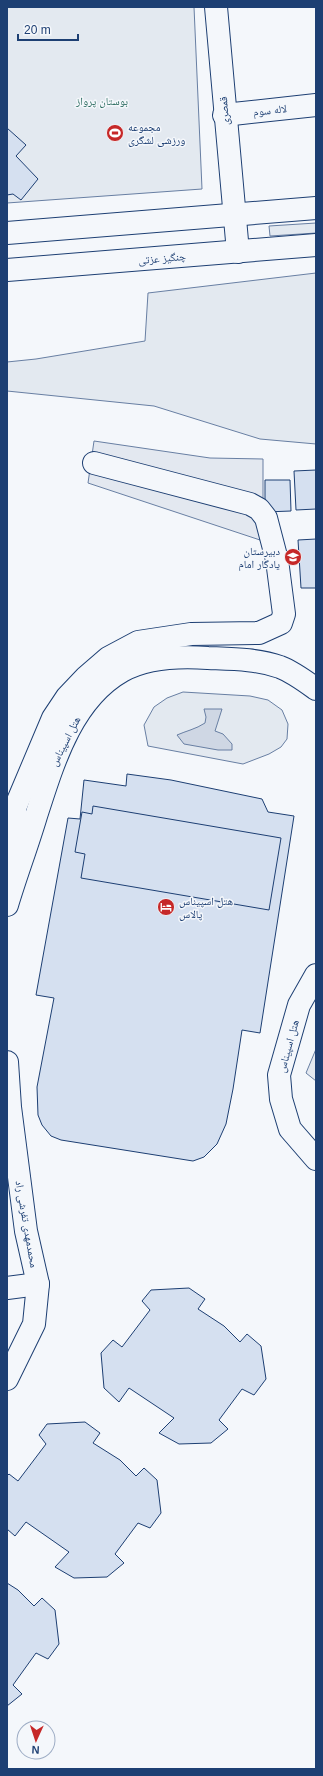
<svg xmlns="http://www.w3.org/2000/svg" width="323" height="1776" font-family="Helvetica,'Noto Naskh Arabic',sans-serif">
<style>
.green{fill:#e3e9f0;stroke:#687fa3}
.parking{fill:#e3e8f0;stroke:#687fa3}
.water{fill:#cfd7e4;stroke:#687fa3}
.building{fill:#d5e0f0;stroke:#1d3f73}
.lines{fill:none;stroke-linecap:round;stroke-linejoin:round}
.minor-casing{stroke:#1d3f73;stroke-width:24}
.minor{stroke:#f4f7fb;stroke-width:22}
.labels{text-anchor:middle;stroke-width:3;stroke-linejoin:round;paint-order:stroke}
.park-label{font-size:11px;fill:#2c6c60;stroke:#f4f7fb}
.street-label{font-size:11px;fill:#1d3f73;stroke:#f4f7fb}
.poi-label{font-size:11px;fill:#1d3f73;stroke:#f4f7fb;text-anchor:start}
</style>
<rect width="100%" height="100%" fill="#f4f7fb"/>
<g class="green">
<path d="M7,7h187l8,182 -195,14z"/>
<path d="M316,223v10l-46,3 -1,-10z"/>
<path d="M316,273v171l-56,-5 -106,-33 -147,-15v-29l29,-3 109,-18 3,-48z"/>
<path d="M183,692l67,4 18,4 14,10 6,14 -1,15 -6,8 -12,7 -26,10 -95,-18 -4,-21 10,-18 13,-9z"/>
</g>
<g class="parking">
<path d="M94,441l116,17 53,1v82l-175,-58z"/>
<path d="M316,1049v32l-10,-8z"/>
</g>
<path class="water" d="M204,709h18l-7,22 8,3 9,10v6h-14l-34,-6 -7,-9c9,-4 19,-6 28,-12l1,-6z"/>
<g class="building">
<path d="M7,128l19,17 -10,11 22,23 -17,21 -8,-6 -6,1z"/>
<path d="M316,470v39l-20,1 -2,-39z"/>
<path d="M265,480h25l1,31 -26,1z"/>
<path d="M316,539v49h-15l-3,-48z"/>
<path d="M127,774l44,6 91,19 6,13 26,4 -34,217 -18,-3 -9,59 -7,35 -9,20 -13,13 -11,4 -132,-21 -10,-4 -9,-11 -4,-10 -1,-28 17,-89 -18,-3 32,-177 12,1 4,-39 42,6z"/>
<path d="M93,806l188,32 -12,72 -188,-32 4,-24 -10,-2 7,-40 10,2z"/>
<path d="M189,1288l16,11 -7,10 26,17 16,16 7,-8 14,12 5,33 -12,16 -12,-6 -23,31 9,9 -17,14 -32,1 -20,-11 15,-15 -45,-30 -10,14 -15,-14 -3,-35 12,-13 9,7 28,-37 -8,-9 9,-11z"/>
<path d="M85,1422l15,11 -7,10 27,17 16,16 8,-8 13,12 4,33 -11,15 -12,-5 -23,31 9,9 -17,14 -33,1 -19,-11 14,-15 -43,-30 -11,14 -8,-7v-53l2,-2 9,7 28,-37 -7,-9 8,-11z"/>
<path d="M7,1583l11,7 16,16 8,-8 13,12 4,34 -11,15 -12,-6 -23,32 9,9 -15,12z"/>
</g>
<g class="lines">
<g class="minor-casing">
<g id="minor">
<path d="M216,7l22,245"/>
<path d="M224,115l92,-10"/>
<path d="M7,233l309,-25"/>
<path d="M7,270l309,-25"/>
<path d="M17,872l-2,-64 38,-90 14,-21 19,-20 22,-19 30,-16 53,-8 68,-1 22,-10 3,-9 -7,-54 -11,-42 -7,-9 -9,-5 -156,-41"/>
<path d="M7,905c9,-30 20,-59 29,-89 17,-52 35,-116 86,-145 25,-14 58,-15 86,-13 24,1 49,1 72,9 13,5 25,14 36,22"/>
<path d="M316,975l-17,30 -20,70 2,24 9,30 26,30"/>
<path d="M7,1062l3,45 16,124 12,53 -4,40 -27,55"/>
<path d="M7,1288l31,-4"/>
</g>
</g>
<use href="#minor" class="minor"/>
</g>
<defs>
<g id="stadium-disc" transform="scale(0.9)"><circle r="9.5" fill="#c62828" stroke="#f4f7fb"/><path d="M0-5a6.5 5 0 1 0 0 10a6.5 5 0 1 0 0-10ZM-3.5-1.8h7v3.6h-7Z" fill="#fff"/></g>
<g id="school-disc" transform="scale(0.9)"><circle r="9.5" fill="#c62828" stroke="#f4f7fb"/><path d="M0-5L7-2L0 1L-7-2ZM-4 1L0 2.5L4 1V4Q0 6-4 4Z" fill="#fff"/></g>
<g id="hotel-disc" transform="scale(0.9)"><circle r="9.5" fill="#c62828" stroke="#f4f7fb"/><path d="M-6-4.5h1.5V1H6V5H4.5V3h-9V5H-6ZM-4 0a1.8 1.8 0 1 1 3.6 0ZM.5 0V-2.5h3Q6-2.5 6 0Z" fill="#fff"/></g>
</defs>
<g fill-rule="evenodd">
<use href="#stadium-disc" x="115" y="133"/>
<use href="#school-disc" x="293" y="557"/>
<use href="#hotel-disc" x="166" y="907"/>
</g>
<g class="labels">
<g class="park-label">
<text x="102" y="105">بوستان پرواز</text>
</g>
<g class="street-label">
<text transform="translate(270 110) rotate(-6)" y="4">لاله سوم</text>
<text transform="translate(224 111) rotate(-95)" y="4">قمصری</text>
<text transform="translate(162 258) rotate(-5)" y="4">چنگیز عزتی</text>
<text transform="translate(65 741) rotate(-63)" y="4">هتل اسپیناس</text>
<text transform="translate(288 1046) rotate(-75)" y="4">هتل اسپیناس</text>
<text transform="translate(27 1224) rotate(80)" y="4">محمدمهدی تفرشی راد</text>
</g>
<g class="poi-label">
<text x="128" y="131">مجموعه<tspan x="128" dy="13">ورزشی لشگری</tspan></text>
<text x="280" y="555" text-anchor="end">دبیرستان<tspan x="280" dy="13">یادگار امام</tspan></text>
<text x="179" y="905">هتل اسپیناس<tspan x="179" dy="13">پالاس</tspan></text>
</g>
</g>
<rect width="323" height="1776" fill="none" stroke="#1d3f73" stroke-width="16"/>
<g transform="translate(36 1740) rotate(183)"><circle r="19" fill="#f4f7fb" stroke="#9eadc5"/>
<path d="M0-3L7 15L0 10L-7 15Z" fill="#c62828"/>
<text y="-6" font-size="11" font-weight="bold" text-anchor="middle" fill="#1d3f73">N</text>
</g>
<path d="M18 34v6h60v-6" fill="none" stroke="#1d3f73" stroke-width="2"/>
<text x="24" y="34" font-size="12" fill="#1d3f73" stroke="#f4f7fb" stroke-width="3" paint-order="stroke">20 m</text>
</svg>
